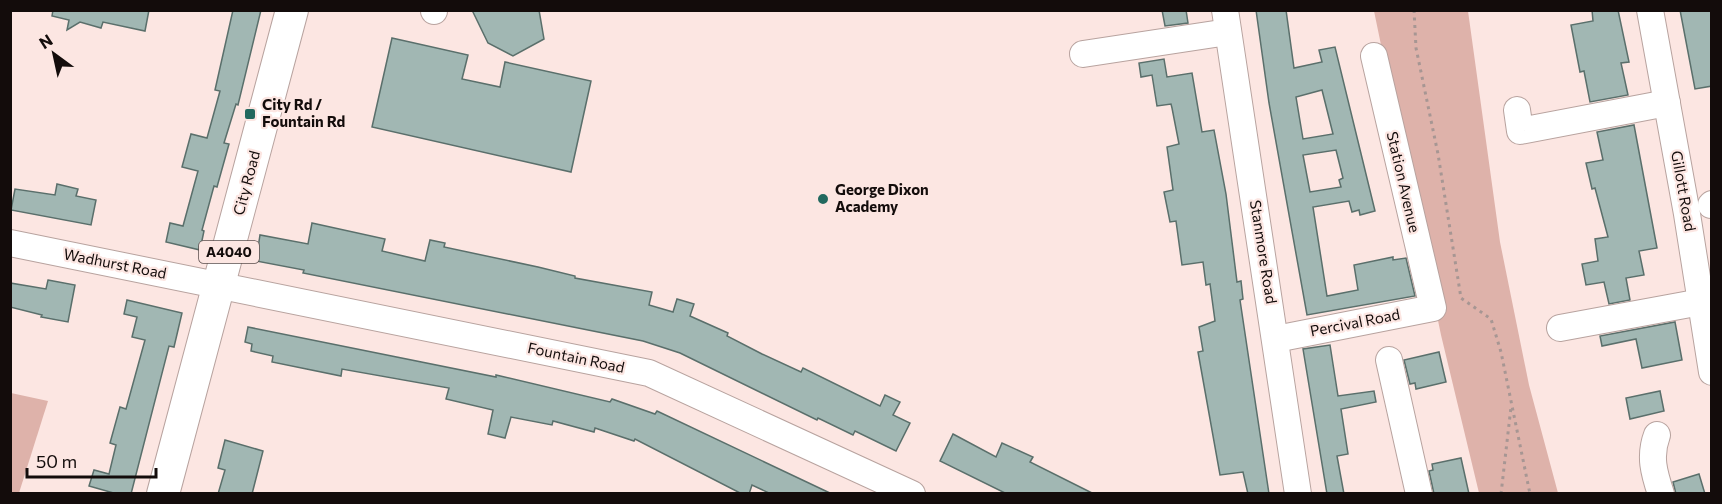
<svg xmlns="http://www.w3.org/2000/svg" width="1722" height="504" font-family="Commissioner,sans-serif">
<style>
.green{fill:#deb2aa}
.building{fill:#a1b7b3;stroke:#5a6f6b;stroke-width:1.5;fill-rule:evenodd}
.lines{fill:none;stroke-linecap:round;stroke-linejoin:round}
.minor-casing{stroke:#b8a39f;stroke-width:28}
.major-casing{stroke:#b8a39f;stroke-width:34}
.path{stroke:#a79693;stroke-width:3;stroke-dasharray:3 4.5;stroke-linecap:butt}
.minor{stroke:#fff;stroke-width:26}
.major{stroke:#fff;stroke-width:32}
.poi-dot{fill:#22695f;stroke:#fce6e2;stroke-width:2}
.labels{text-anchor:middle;stroke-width:4.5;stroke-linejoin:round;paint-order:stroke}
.shield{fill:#fce6e2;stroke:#594d4c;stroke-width:1.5}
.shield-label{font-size:14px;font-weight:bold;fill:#130c0b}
.poi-label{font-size:15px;font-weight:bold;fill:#130c0b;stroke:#fce6e2;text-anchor:start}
.street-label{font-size:15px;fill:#130c0b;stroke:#fce6e2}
</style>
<rect width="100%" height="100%" fill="#fce6e2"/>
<g class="green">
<path d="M1374,11h94l32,231 29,143 29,108h-79l-38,-158z"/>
<path d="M11,393l37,8 -29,92h-8z"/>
</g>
<g class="building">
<path d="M53,10h96l-4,21 -42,-9 -2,6 -21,-6 -13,8 2,-10 -17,-4z"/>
<path d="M233,10h28l-23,95 -2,-1 -12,39 5,1 -12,43 -3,-1 -12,44 2,1 -4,19 -34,-8 4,-19 13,3 15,-55 -16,-4 9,-33 16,4 13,-47 -5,-1z"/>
<path d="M472,10h67l5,29 -31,17 -25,-13z"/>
<path d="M1162,10h24l2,13 -23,3z"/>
<path d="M1256,10h30l8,58 28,-6 -3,-12 16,-3 40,164 -15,4 -1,-5 -7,2 -3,-11 -36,6 14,89 31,-6 -4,-25 39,-8v3l13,-2 9,38 -108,19 -38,-212zM1322,90l11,44 -30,5 -7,-42zM1336,150l7,28 -4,2 2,7 -31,5 -7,-37z"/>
<path d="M1592,10h26l11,52 -8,1 7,32 -38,7 -6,-31 -4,1 -9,-47 22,-4z"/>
<path d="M1680,10h32v76l-17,3z"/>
<path d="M392,38l76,17 -6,24 38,8 5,-25 86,19 -20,91 -199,-45z"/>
<path d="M1164,59l3,18 25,-4 10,59 12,-2 12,64 11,88 4,-1 2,18 -3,1 29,194h-21l-5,-22 -23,3 -22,-123 5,-1 -4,-24 16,-6 -5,-37 -4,1 -3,-23 -21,3 -6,-44 -6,1 -6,-30 9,-2 -6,-43 12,-3 -7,-36 -1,-4 -14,2 -5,-31 -11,2 -2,-14z"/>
<path d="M1634,125l23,123 -18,3 5,24 -18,3 4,22 -21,4 -5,-22 -18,3 -4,-21 16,-3 -3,-22 13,-2 -13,-49 -3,1 -6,-26 17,-3 -6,-28z"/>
<path d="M57,184l21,5 -2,7 20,4 -5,25 -80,-15 4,-21 40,6z"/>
<path d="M312,223l73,16 -3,12 43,10 5,-21 15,3 -1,4 94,20 37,9v2l77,14 -3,13 24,7 4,-13 17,5 -4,12 38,17 -1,3 35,18 39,18 2,-4 77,38 5,-11 15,7 -7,13 17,8 -14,28 -41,-20 -2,4 -35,-17 -1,2 -137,-67 -37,-12 -340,-68 1,-3 -48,-9 4,-26 48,9z"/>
<path d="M48,280l27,5 -7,37 -27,-5 1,-2 -32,-8v-24l36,6z"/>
<path d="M127,300l55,13 -8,34 -5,-1 -38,148h-14l-28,-8 5,-16 15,4 7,-29 -6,-2 10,-36 6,2 19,-69 -13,-3 5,-20 -13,-3z"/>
<path d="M1675,322l7,38 -40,8 -6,-29 -34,7 -2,-10z"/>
<path d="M248,327l248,50v-2l114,27 2,-3 43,15 2,-3 175,83h-61l-19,-9 -3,9h-7l-107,-55 -1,2 -39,-13 -1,4 -41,-11 -1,4 -41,-8 -6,21 -17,-4 5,-24 -47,-11 3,-11 -107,-19 -1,7 -69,-14 1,-6 -22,-5 1,-7 -7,-2z"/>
<path d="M1330,345l8,51 36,-5 2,11 -35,7 7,45 -11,2 7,38h-17l-24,-145z"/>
<path d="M1439,352l7,30 -30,7 -1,-6 -5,1 -6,-24z"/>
<path d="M1660,391l4,20 -34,8 -4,-21z"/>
<path d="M953,434l43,23 6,-14 31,14 -3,5 64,32h-87l-67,-33z"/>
<path d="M225,440l38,11 -11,43h-34l7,-24 -7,-2z"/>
<path d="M1461,458l8,36h-35l-5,-23 4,-1 -1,-6z"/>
<path d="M1699,474l6,20h-29l-3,-12z"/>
</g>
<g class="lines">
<g class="minor-casing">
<g id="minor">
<path d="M434,10v1"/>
<path d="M1225,10l73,484"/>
<path d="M1650,10l37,204 25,158"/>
<path d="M1083,54l145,-22"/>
<path d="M1517,110l3,21 147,-28"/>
<path d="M1711,205l1,-1"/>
<path d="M10,243l639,130 263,121"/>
<path d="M1560,328l141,-26"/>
<path d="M1276,339l157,-31 -59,-252"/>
<path d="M1389,360l30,134"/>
<path d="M1657,435c-8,21 -3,38 4,59"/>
</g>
</g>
<g class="major-casing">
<path id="major" d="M163,494l129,-484"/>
</g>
<g class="path">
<path d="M1414,10l2,38 22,106 23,144 30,21 10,33 29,142"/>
<path d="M1501,494l10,-87"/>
</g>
<use href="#minor" class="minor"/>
<use href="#major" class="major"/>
</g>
<g class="poi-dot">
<rect x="244" y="108" width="12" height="12" rx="3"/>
<circle cx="823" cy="199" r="6"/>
</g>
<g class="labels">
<rect class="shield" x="199" y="241" width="60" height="22" rx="4.5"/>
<g class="shield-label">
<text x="229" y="257">A4040</text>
</g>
<g class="poi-label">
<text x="262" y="110">City Rd /<tspan x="262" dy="17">Fountain Rd</tspan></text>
<text x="835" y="195">George Dixon<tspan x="835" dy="17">Academy</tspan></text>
</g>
<g class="street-label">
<text transform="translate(1403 182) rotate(77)" y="5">Station Avenue</text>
<text transform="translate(247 183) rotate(-75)" y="5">City Road</text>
<text transform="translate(1683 191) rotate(80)" y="5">Gillott Road</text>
<text transform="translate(1263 252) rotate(81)" y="5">Stanmore Road</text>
<text transform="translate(115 264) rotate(11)" y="5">Wadhurst Road</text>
<text transform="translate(1355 323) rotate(-11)" y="5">Percival Road</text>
<text transform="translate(576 358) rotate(12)" y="5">Fountain Road</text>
</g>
</g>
<rect width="1722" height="504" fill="none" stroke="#130c0b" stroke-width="24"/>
<g transform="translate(54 54) rotate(327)" stroke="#fce6e2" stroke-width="4.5" paint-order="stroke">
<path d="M0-4.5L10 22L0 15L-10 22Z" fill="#130c0b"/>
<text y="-9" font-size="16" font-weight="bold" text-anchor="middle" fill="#130c0b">N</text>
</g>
<path d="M27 468v9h129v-9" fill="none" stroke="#130c0b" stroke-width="3"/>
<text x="36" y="468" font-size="18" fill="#130c0b" stroke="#fce6e2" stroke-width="4.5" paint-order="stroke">50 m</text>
</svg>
